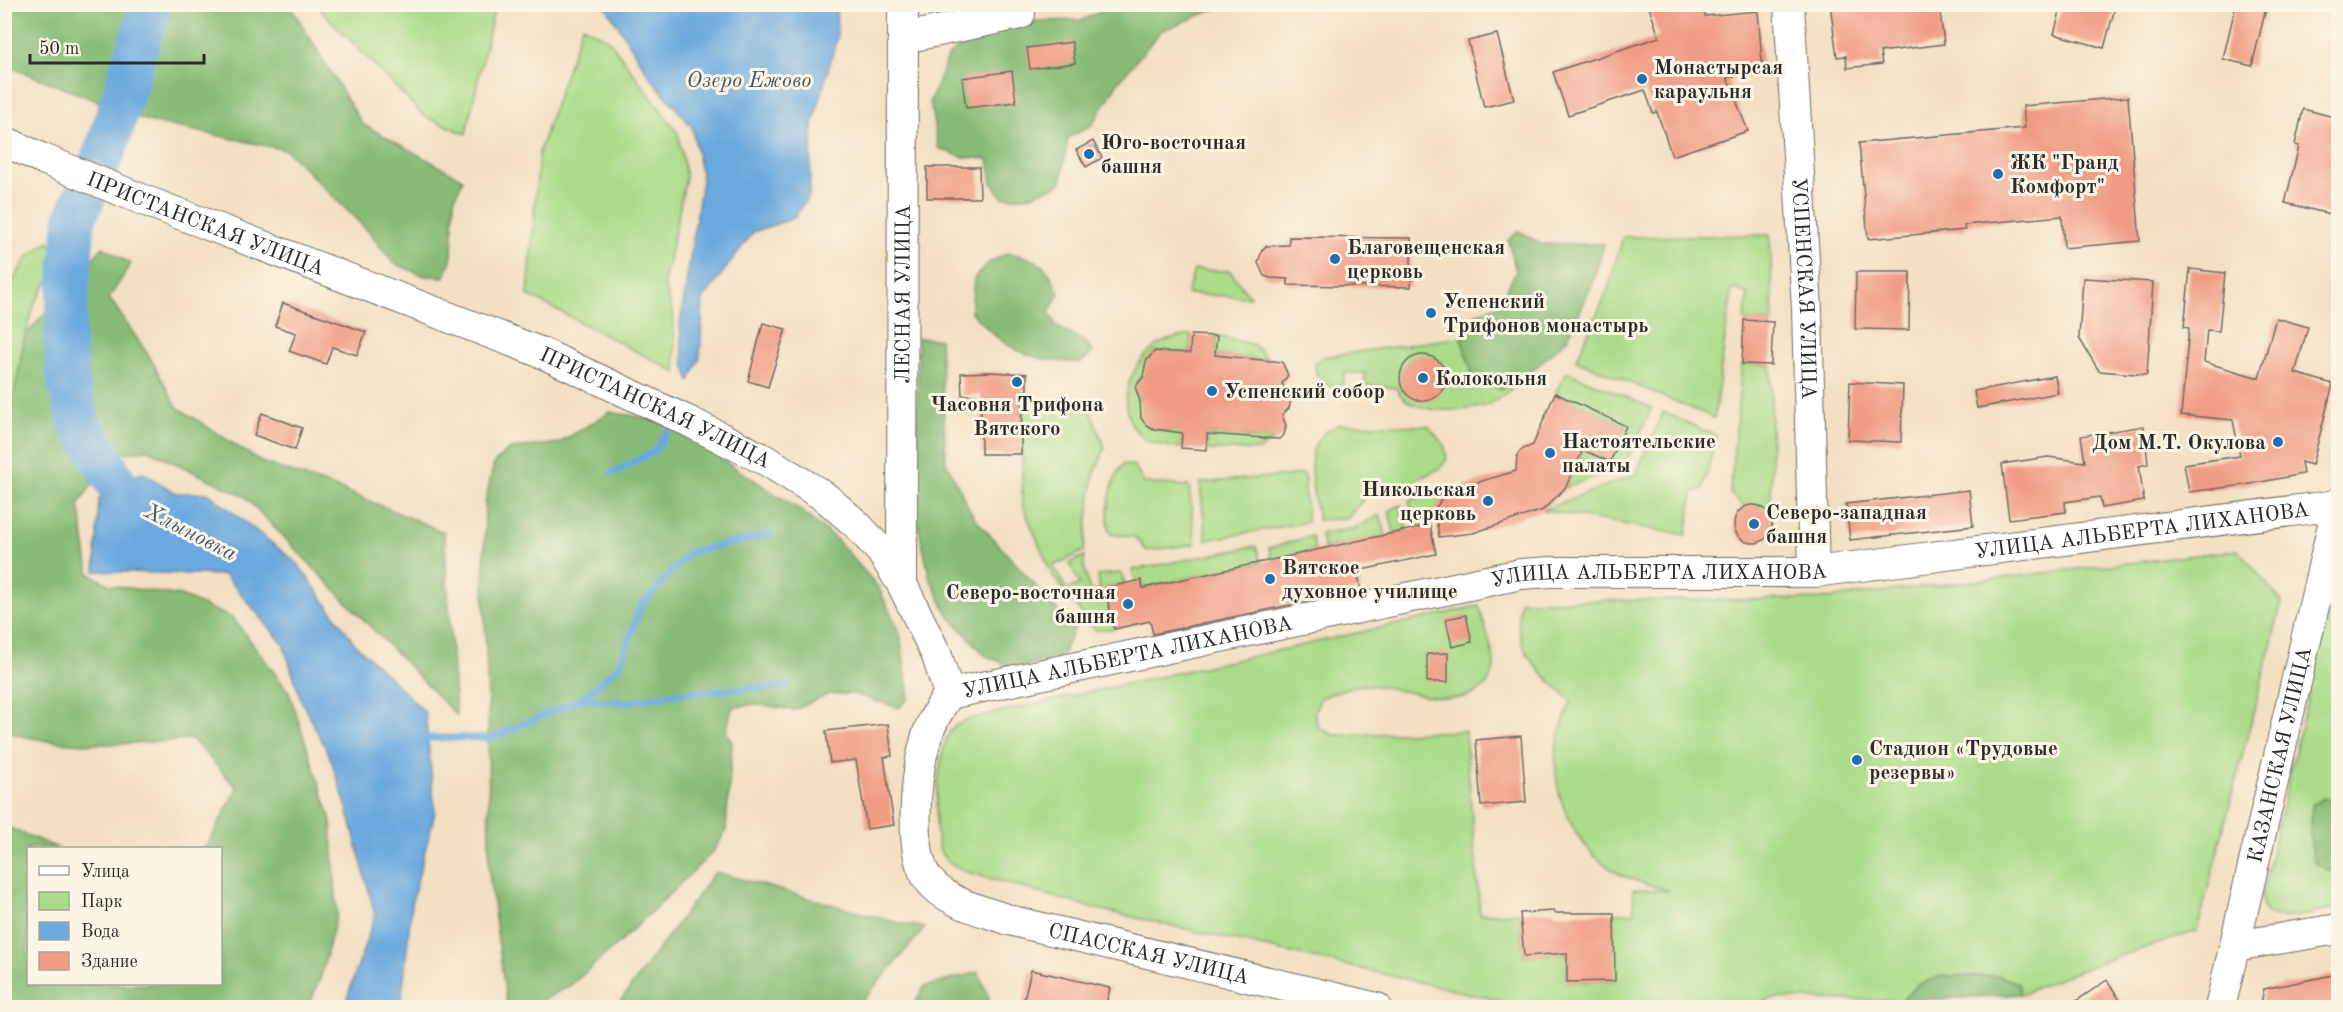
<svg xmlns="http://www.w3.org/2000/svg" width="2343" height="1012" font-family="'Old Standard TT',serif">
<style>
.green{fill:#aadc8a;stroke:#6a845a;stroke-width:1.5}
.forest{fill:#87bc76;stroke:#597450;stroke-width:1.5}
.water{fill:#6ba9de;stroke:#4b6a84;stroke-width:1.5}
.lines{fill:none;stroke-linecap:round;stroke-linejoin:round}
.stream{stroke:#6ba9de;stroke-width:7}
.river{stroke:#6ba9de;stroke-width:42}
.building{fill:#f09c85}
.minor-casing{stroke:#716a60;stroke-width:32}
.minor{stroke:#fff;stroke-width:30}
.poi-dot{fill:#1f6fb2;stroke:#fcf5e5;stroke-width:2}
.labels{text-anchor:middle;stroke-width:6;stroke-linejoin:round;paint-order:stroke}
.poi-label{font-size:21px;font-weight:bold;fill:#2b2b2b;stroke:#fcf5e5;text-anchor:start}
.street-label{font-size:21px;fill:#2b2b2b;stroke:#fcf5e5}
.water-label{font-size:22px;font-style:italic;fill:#41576a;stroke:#fcf5e5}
</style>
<rect width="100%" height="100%" fill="#fcf5e5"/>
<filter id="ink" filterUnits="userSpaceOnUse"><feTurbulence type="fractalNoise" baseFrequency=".0167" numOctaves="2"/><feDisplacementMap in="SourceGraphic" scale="12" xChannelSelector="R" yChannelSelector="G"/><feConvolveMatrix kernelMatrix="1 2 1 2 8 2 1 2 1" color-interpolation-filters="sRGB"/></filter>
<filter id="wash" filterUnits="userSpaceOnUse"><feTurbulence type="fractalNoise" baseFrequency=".008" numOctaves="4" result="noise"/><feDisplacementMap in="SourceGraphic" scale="24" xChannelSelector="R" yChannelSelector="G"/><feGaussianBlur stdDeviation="1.35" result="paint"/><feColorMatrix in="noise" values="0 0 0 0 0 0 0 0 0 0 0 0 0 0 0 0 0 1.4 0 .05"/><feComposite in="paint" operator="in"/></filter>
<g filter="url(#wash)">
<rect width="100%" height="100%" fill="#f3dfc2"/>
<g class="green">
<path d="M316,5h179l-29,129 -42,-18z"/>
<path d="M582,26l26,13 70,94 8,44 -22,107 9,29 3,59 -148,-77 11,-143z"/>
<path d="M1770,235l3,87 -29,-2 4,-26 -16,-6 -18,130 -138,-58 31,-68 16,-55z"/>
<path d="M49,241l9,25 -23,36 -10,34 -16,86 -4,6 -1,-132 23,-38z"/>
<path d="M1194,270l36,1 20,26 -63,-3z"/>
<path d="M1191,335l-1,18 -35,-2 -9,10 -1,5 3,7 -9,6 -4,8 5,14 6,3 -5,7c1,21 24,20 41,21l-1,16c-14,-2 -29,-2 -40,-12 -32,-29 -8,-83 27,-96 8,-3 16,-4 23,-5z"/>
<path d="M1217,336l37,9 15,15 -54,-5z"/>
<path d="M1461,337l13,40 26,12 30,-16c-11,8 -28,26 -41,31 -24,9 -81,12 -93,-16l-32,-3 1,-12h-21v12l-16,1 -12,-12 -1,-11 8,-6z"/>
<path d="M1742,364l29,1v152l-13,-12 -14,2 -14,-14z"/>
<path d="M1567,372l85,36 -28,58 -59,22 18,-37 27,11 16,-36 -71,-33z"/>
<path d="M1086,399l19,49 -12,30 -9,73 -31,15 14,24 13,-6 -11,-21 15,-7v11l6,25 10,-3 -2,-13 8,-2 15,-1 4,10 -19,5 8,41 -19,1 -43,-55 -30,-71 1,-103z"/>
<path d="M1663,412l53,24 -13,53 -10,3 -7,43 -143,-25 93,-36z"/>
<path d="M1339,424l89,2 16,18 3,15 -8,10 -29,14 -40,8 -22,27 -30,2c-3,-22 -12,-53 -3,-75 4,-10 15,-16 24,-21z"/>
<path d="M1207,434l67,6 -15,10h-52z"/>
<path d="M1123,464l11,2 10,17 45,3 6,58 -48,7 -12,-14 -25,-3c-5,-22 0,-52 13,-70z"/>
<path d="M1304,474l3,48 -101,18 -6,-57z"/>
<path d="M1445,492c-9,13 -7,21 -15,33l-13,3 -8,-28z"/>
<path d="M1401,505l6,25 -13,3 -5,-22z"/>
<path d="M1380,515l6,20 -62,13 -4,-15 33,-4z"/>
<path d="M1312,536l3,14 -43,10 -3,-12z"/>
<path d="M1256,546l5,16 -118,26 -7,-7 -4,-11z"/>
<path d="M2238,550l44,52 -85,329 -93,30 -83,33 -120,7 -130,-3 -17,10 -225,-1 -436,-99 -126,-36c-11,-5 -20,-8 -26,-19 -10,-20 -3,-100 8,-120 6,-10 17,-13 28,-16l502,-111c4,17 14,41 15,58 0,7 -2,13 -6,18 -24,34 -86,5 -119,3 -17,-1 -33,7 -48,13l-7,14 4,15 16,8 131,-4 15,183 40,-1 4,43 43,-3v29l47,-1v-68h20l-1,-24 37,2c-16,-5 -34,-9 -49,-16 -42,-22 -69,-74 -65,-121 1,-18 9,-36 15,-53 -33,-32 -60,-50 -51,-100l301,-2z"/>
<path d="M2338,567v341c-15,3 -58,15 -70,6 -6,-5 -6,-10 -7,-17z"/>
</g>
<g class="forest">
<path d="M4,5h286l72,119 101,55 -9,21 -2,56 -7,21 -20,-1 -32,-13 -24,-31 -83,-82 -138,-29 -143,-56z"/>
<path d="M1116,5h109l-64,26 -42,50 -27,44 -24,13 -7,46 -35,13h-24l-10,-14 -4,-24 -26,-2 -24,-9 -8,-47 19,-46 32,-22 57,-12 44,-1z"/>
<path d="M1519,231l22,13h63l-13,43 -24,52 -37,34 -30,16 -27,-12 -12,-40 14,-23 24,-9 17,-34 -8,-31z"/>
<path d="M103,247l28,17 -22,34 40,58 28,51 84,55 82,28 101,42 12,183 -212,-219 -96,-46 -34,4 -35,49 10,70 20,12 72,11 52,22 56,74 42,128 6,94 -16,62 -13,31h-303v-181l53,22h-30v136h192v-136h-20l7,-2 30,-58 -45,-49c-62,5 -128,11 -187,-8v-303l4,-6 16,-86z"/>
<path d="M1008,253c30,5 41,12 51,41l-10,18 8,15 29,15 7,10 -11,10c-51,1 -77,-12 -111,-50l3,-34 14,-15z"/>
<path d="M918,338l22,1 6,123 27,54 101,113 -13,29 -46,10 -29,-12 -38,-41 -18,-37 -14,-61z"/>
<path d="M610,412l36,6 22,7 128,82 41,33 41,47 22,46 9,65 -10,10 -45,-14h-25l-35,16 -39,-6 -23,4 -6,23 6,12 -6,87 -13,22 -92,89 -50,44 -41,22h-23l-18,-134 -1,-172 -4,-107 1,-91 9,-40 16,-14 49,-6z"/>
<path d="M2323,798l15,4v70l-9,-1 -15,-9 -4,-25 2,-32z"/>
<path d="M715,872l180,50 30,6 -68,79h-241z"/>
<path d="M978,972l11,26 -1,9h-75l11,-20z"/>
<path d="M1941,976h59l18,7 3,11 -120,7 16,-16z"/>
</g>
<g class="water">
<path d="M605,5h231l1,33 -24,86 -4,72 -15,22 -41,14 -50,67 -3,58 -10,24 -6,-17 -4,-39 22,-146 -10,-52 -42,-50z"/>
<path d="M142,472l34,21h32l89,70 59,82 69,67 10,100 -23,89 -11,106h-57l31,-92 -28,-107 -17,-51 -28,-55 -19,-58 -58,-69 -130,-4 4,-72z"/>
</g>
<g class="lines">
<g class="stream">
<path d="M612,473l43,-22 12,-19"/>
<path d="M581,699l45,3 55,-9 107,-7"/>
<path d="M419,738h72l90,-39 40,-35 20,-58 47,-53 83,-19"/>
</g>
<path class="river" d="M151,4l-44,142 -32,73 -11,119 4,44 11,41 40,64 25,23 20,11"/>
</g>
<g id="blocks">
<g class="building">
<path d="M1648,4h53l4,12 53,-5 5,63 -36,3 21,54 -76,25 -15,-44 -4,1 -8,-23 -77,25 -15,-43 106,-35z"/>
<path d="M1830,4h109l5,40 -64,8 2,12 -35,4 -1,-12 -9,1z"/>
<path d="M2062,4h54l-12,44 -50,-14z"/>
<path d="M2236,4h31l-15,62 -29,-7z"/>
<path d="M1497,34l17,66 -30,7 -16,-66z"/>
<path d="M1072,42l3,21 -45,6 -3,-21z"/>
<path d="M1012,71l4,31 -50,6 -4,-30z"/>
<path d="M2128,97l12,144 -76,7 -2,-32 -98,9 1,5 -97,9 -9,-96 166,-15 -2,-22z"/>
<path d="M2303,109l35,9v98l-53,-13 14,-57 -4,-1z"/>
<path d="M1093,141l9,17 -16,9 -10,-17z"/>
<path d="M927,167h52l1,31h-53z"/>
<path d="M1289,237l122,1v49l-123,-2v-6l-18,-1 -6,-2 -6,-13 4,-13 4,-4 23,-1z"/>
<path d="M2190,269l35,4 -6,58 -12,-1 -3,32 55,16 17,-60 32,9 -13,46 38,11 -21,81 -11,-3 2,12 -58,11 -56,7 -5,-28 56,-8 -7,-36 -52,-5 8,-87 -5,-1z"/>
<path d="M1856,272h54l-1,58 -54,-1z"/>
<path d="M2083,278l70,4 -6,93 -48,-4 -20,-33z"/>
<path d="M283,303l83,29 -9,23 -25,-8 -6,17 -37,-13 7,-18 -21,-7z"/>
<path d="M1744,320l29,2 -2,43 -29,-1z"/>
<path d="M763,323l23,6 -18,58 -20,-6z"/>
<path d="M1191,335l26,1 -2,19 67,7 6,13 -6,9 8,9 1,7 -2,8 -7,7 4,11 -2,9 -5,4 -72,-5v16l-26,-2 1,-15 -28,-4 -8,-4 -5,-7 -1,-17 -5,-14 8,-10 3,-16 9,-10 35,2z"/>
<circle cx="1423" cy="378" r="23"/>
<path d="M991,372l36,2v17h-5l-1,63h-40v-59h-19l-1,-22z"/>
<path d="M2055,376l3,17 -81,15 -3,-17z"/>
<path d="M1850,382l53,3 -2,57 -53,-2z"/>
<path d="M1555,393l71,33 -16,36 -27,-12 -18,38 -22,22 -70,23 -34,4 -4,-27 10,-18 71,-21 1,-16 4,-5 12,-5z"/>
<path d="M262,413l40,15 -7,22 -41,-15z"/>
<path d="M2144,426l4,38 -9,2 5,35 -42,7 -2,-11 -35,5 1,10 -57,7 -7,-55 46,-7 37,5 -4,-26z"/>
<path d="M1969,490l4,36 -123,14 -4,-36z"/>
<circle cx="1753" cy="524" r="19"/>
<path d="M1430,525l6,29 -79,17 4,19 -208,44 -3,-13 -36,8 -9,-41 36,-8 2,8z"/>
<path d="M1466,615l6,27 -20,5 -6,-28z"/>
<path d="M1448,653v29h-21v-28z"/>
<path d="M888,724l4,32 -8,1 10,68 -27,4 -11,-69 -26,3 -4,-32z"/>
<path d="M1521,736l5,66 -45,4 -5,-66z"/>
<path d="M1554,911v2h60l1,68 -48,1v-29l-43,3 -4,-43z"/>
<path d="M1031,970l79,18 -5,20h-83z"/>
<path d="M2333,975l4,33h-77l4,-19z"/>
<path d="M2107,980l18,28h-59z"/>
</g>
</g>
</g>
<g filter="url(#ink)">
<use href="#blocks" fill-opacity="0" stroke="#716a60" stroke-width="1.5"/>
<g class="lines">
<g class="minor-casing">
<g id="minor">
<path id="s1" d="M1789,4l18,306 7,262"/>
<path d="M904,38l116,-24"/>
<path id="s2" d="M4,141l39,18 103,42 396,152 148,69 77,39 58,36 31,27 25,27 21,33 35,72 12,38c-10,15 -20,31 -24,49 -9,31 -17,109 3,136 18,24 53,31 81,41l368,88"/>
<path id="s3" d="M902,584l1,-580"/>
<path id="s4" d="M949,694l572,-120 30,-2h263l524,-67"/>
<path d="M2235,946l103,-17"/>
<path id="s5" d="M2220,1008l118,-505"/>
</g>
</g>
<use href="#minor" class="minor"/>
</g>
</g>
<g class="poi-dot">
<circle cx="1642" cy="79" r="6"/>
<circle cx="1089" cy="154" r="6"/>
<circle cx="1998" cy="174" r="6"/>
<circle cx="1335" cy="259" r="6"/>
<circle cx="1431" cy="313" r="6"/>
<circle cx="1423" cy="378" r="6"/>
<circle cx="1017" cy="382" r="6"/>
<circle cx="1212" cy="391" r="6"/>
<circle cx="2278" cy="442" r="6"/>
<circle cx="1550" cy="453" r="6"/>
<circle cx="1488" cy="501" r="6"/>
<circle cx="1754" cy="524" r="6"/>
<circle cx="1270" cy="579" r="6"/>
<circle cx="1128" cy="604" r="6"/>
<circle cx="1857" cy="760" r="6"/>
</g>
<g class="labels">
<g class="poi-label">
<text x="1654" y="74">Монастырсая<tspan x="1654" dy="24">караульня</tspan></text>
<text x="1101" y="149">Юго-восточная<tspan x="1101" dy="24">башня</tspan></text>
<text x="2010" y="169">ЖК "Гранд<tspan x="2010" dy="24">Комфорт"</tspan></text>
<text x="1347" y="254">Благовещенская<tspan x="1347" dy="24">церковь</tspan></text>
<text x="1443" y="308">Успенский<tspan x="1443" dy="24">Трифонов монастырь</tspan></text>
<text x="1435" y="385">Колокольня</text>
<text x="1224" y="398">Успенский собор</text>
<text x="1017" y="411" text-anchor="middle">Часовня Трифона<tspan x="1017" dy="24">Вятского</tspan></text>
<text x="1562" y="448">Настоятельские<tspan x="1562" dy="24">палаты</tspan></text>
<text x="2266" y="449" text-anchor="end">Дом М.Т. Окулова</text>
<text x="1476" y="496" text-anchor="end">Никольская<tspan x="1476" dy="24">церковь</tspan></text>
<text x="1766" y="519">Северо-западная<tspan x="1766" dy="24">башня</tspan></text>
<text x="1282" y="574">Вятское<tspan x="1282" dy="24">духовное училище</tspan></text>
<text x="1116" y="599" text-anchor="end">Северо-восточная<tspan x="1116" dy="24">башня</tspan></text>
<text x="1869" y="755">Стадион «Трудовые<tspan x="1869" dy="24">резервы»</tspan></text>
</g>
<g class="street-label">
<text dy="7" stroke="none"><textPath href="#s2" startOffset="218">ПРИСТАНСКАЯ УЛИЦА</textPath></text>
<text dy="7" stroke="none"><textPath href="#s1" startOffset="285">УСПЕНСКАЯ УЛИЦА</textPath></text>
<text dy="7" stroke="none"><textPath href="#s3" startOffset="290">ЛЕСНАЯ УЛИЦА</textPath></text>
<text dy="7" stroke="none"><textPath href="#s2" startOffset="704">ПРИСТАНСКАЯ УЛИЦА</textPath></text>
<text dy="7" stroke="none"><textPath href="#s4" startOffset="1208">УЛИЦА АЛЬБЕРТА ЛИХАНОВА</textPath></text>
<text dy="7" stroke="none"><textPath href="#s4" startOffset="722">УЛИЦА АЛЬБЕРТА ЛИХАНОВА</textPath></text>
<text dy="7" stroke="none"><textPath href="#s4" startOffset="182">УЛИЦА АЛЬБЕРТА ЛИХАНОВА</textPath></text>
<text dy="7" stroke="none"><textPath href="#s5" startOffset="260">КАЗАНСКАЯ УЛИЦА</textPath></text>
<text dy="7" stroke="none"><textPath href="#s2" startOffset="1563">СПАССКАЯ УЛИЦА</textPath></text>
</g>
<g class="water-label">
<text x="749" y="87">Озеро Ежово</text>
<text transform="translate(191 531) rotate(27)" y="8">Хлыновка</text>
</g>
</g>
<rect width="2343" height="1012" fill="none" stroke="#fcf5e5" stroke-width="24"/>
<rect x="27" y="847" width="195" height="138" fill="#fcf5e5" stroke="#a8a49b" stroke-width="1.5"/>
<rect x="39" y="866" width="30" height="9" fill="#ffffff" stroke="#a8a49b" stroke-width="1.5"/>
<text x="81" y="877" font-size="18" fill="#2b2b2b">Улица</text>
<rect x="39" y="892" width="30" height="18" fill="#aadc8a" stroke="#a8a49b" stroke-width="1.5"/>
<text x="81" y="907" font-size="18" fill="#2b2b2b">Парк</text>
<rect x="39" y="922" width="30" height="18" fill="#6ba9de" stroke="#a8a49b" stroke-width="1.5"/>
<text x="81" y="937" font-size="18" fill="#2b2b2b">Вода</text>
<rect x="39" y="952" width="30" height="18" fill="#f09c85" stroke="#a8a49b" stroke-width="1.5"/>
<text x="81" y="967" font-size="18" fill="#2b2b2b">Здание</text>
<path d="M30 54v9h174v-9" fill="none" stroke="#2b2b2b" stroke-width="3"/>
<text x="39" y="54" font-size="18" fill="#2b2b2b" stroke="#fcf5e5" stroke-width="4.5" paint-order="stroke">50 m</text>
</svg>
